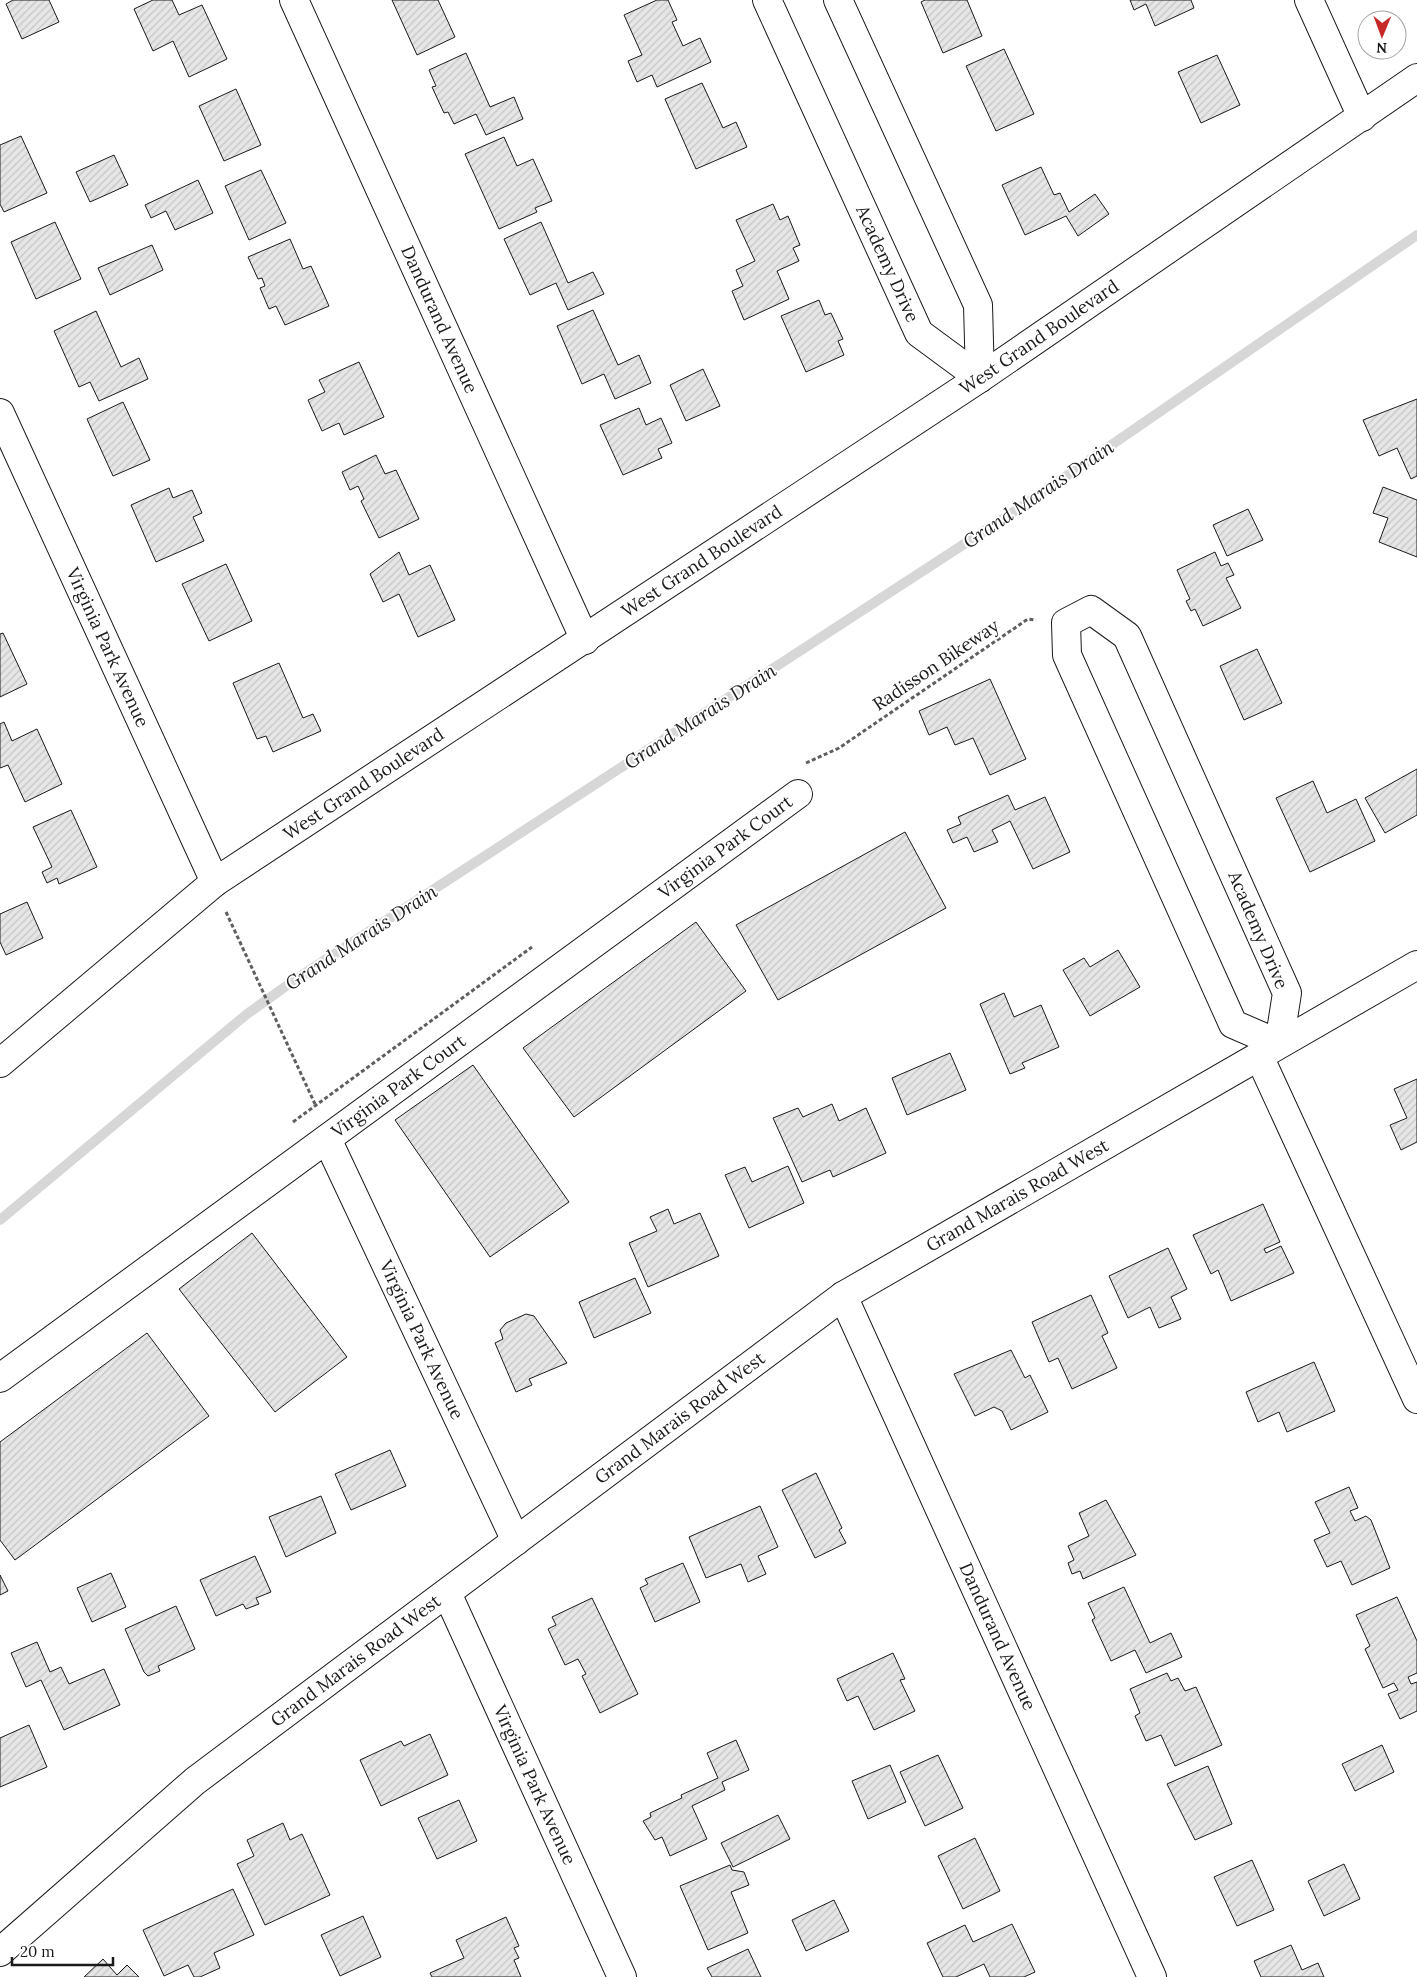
<svg xmlns="http://www.w3.org/2000/svg" width="1417" height="1977" font-family="Lora,serif">
<style>
.lines{fill:none;stroke-linecap:round;stroke-linejoin:round}
.stream{stroke:#d7d7d7;stroke-width:10}
.building{fill:url(#building-hatch);stroke:#1a1a1a}
.street-casing{stroke:#1a1a1a;stroke-width:30}
.secondary-casing{stroke:#1a1a1a;stroke-width:30}
.path{stroke:#5f5f5f;stroke-width:3;stroke-dasharray:4 2.5;stroke-linecap:butt}
.street{stroke:#fff;stroke-width:28}
.secondary{stroke:#fff;stroke-width:28}
.labels{text-anchor:middle;stroke-width:4;stroke-linejoin:round;paint-order:stroke}
.street-label{font-size:18px;fill:#1a1a1a;stroke:#fff}
.water-label{font-size:19px;font-style:italic;fill:#1a1a1a;stroke:#fff}
</style>
<defs>
<pattern id="building-hatch" width="6" height="6" patternUnits="userSpaceOnUse" patternTransform="scale(1.25)"><rect width="6" height="6" fill="#e6e6e6"/><path d="M-1 1l2-2M0 6l6-6M5 7l2-2" fill="none" stroke="#c5c5c5"/></pattern>
</defs>
<rect width="100%" height="100%" fill="#fff"/>
<g class="lines">
<path class="stream" d="M0,1220l247,-206 49,-35 725,-472 396,-272"/>
</g>
<g class="building">
<path d="M13,0h36l10,22 -37,17 -16,-35z"/>
<path d="M153,0h19l7,15 23,-10 25,54 -38,18 -16,-36 -20,10 -19,-42z"/>
<path d="M392,0h46l17,37 -38,18z"/>
<path d="M657,0h11l9,20 -5,2 11,24 17,-8 11,24 -54,25 -5,-12 -15,7 -9,-21 14,-6 -18,-40z"/>
<path d="M925,0h42l15,36 -39,17 -22,-51z"/>
<path d="M1130,0h61l3,8 -39,18 -9,-22 -12,6z"/>
<path d="M1004,49l30,65 -38,17 -30,-65z"/>
<path d="M466,53l24,54 24,-10 9,22 -37,16 -10,-21 -22,10 -6,-12 -4,1 -12,-26 4,-1 -7,-16z"/>
<path d="M1217,55l23,50 -39,18 -23,-51z"/>
<path d="M702,83l21,45 13,-6 11,25 -51,22 -31,-70z"/>
<path d="M236,89l25,56 -37,16 -25,-55z"/>
<path d="M21,136l26,57 -43,19 -4,-8v-59z"/>
<path d="M504,137l13,29 16,-7 19,42 -17,7 2,4 -38,17 -34,-75z"/>
<path d="M114,155l14,30 -38,17 -14,-30z"/>
<path d="M1041,167l13,28 6,-2 9,19 26,-18 14,20 -31,22 -12,-20 -41,19 -23,-50z"/>
<path d="M261,170l25,53 -37,17 -24,-54z"/>
<path d="M198,180l15,33 -38,17 -9,-19 -15,7 -6,-13z"/>
<path d="M773,204l7,16 8,-4 12,29 -7,3 6,13 -22,10 12,28 -45,21 -12,-29 11,-5 -7,-16 19,-9 -19,-41z"/>
<path d="M55,222l26,57 -45,20 -25,-57z"/>
<path d="M541,222l27,61 25,-11 11,22 -36,16 -12,-27 -26,12 -26,-56z"/>
<path d="M290,239l13,30 8,-3 18,40 -44,19 -9,-19 -7,3 -9,-21 5,-2 -3,-8 -4,1 -10,-22z"/>
<path d="M152,245l11,25 -53,25 -12,-27z"/>
<path d="M819,300l6,15 6,-2 12,26 -5,2 6,14 -38,17 -25,-56z"/>
<path d="M593,310l25,55 21,-10 12,28 -36,16 -11,-25 -22,10 -25,-58z"/>
<path d="M96,311l25,56 18,-9 9,21 -49,22 -9,-19 -11,5 -25,-56z"/>
<path d="M359,362l25,55 -40,18 -5,-12 -17,8 -14,-31 17,-8 -6,-12z"/>
<path d="M703,369l17,37 -34,15 -16,-36z"/>
<path d="M1417,399v77l-6,3 -14,-31 -18,8 -16,-36z"/>
<path d="M123,402l27,58 -37,16 -26,-57z"/>
<path d="M639,408l7,17 15,-7 11,25 -14,6 4,9 -39,17 -23,-50z"/>
<path d="M376,455l9,19 11,-4 23,49 -40,19 -18,-37 3,-2 -6,-13 -8,4 -8,-18z"/>
<path d="M1383,487l34,13v57l-38,-15 9,-24 -15,-5z"/>
<path d="M169,488l4,10 19,-8 10,23 -9,4 11,24 -48,21 -25,-57z"/>
<path d="M1248,509l15,31 -36,16 -14,-31z"/>
<path d="M399,552l10,23 21,-10 25,55 -37,17 -19,-43 -16,8 -13,-28z"/>
<path d="M1215,552l6,14 7,-3 6,12 -8,3 15,30 -38,18 -8,-17 -4,2 -5,-10 4,-2 -13,-29z"/>
<path d="M226,564l26,57 -43,20 -27,-57z"/>
<path d="M3,633l24,51 -27,13v-63z"/>
<path d="M1257,649l25,54 -38,17 -24,-54z"/>
<path d="M279,663l24,55 10,-4 8,17 -48,21 -7,-16 -9,3 -24,-56z"/>
<path d="M990,679l36,80 -36,16 -17,-37 -18,7 -8,-18 -18,8 -10,-24z"/>
<path d="M4,722l8,19 25,-12 25,55 -37,18 -17,-37 -8,3v-44z"/>
<path d="M1417,769v46l-32,18 -20,-35z"/>
<path d="M1313,781l14,32 29,-14 19,42 -65,31 -34,-74z"/>
<path d="M1008,795l7,15 30,-13 25,55 -37,17 -23,-48 -18,9 6,12 -24,10 -7,-15 -14,6 -6,-13 14,-6 -3,-7z"/>
<path d="M71,810l26,57 -38,17 -2,-6 -10,5 -5,-11 10,-5 -19,-40z"/>
<path d="M905,832l41,76 -168,92 -42,-75z"/>
<path d="M27,902l16,36 -37,17 -6,-13v-28z"/>
<path d="M696,922l50,69 -172,126 -51,-69z"/>
<path d="M1118,950l22,37 -50,29 -27,-46 21,-12 6,9z"/>
<path d="M1004,993l10,24 27,-12 18,42 -37,16 3,5 -15,6 -30,-70z"/>
<path d="M950,1053l16,37 -59,25 -15,-37z"/>
<path d="M473,1065l96,137 -79,55 -95,-137z"/>
<path d="M1417,1079v63l-16,8 -11,-25 17,-7 -13,-29z"/>
<path d="M832,1104l7,17 27,-13 20,45 -53,24 -3,-7 -28,12 -29,-64 25,-10 5,9z"/>
<path d="M788,1166l16,37 -55,25 -24,-53 20,-8 7,15z"/>
<path d="M1263,1204l17,38 -16,7 2,4 15,-7 13,27 -63,28 -13,-31 -7,4 -18,-39z"/>
<path d="M668,1209l6,15 26,-11 19,43 -71,31 -19,-44 28,-12 -7,-14z"/>
<path d="M252,1233l95,124 -72,55 -96,-123z"/>
<path d="M1168,1248l19,41 -16,8 10,22 -22,9 -9,-21 -22,11 -19,-42z"/>
<path d="M635,1278l16,35 -57,25 -15,-36z"/>
<path d="M1091,1295l17,38 -6,3 15,32 -45,21 -14,-31 -9,4 -17,-40z"/>
<path d="M526,1314l8,2 33,47 -38,16 3,6 -16,7 -21,-49 8,-4 -3,-9 6,-7z"/>
<path d="M147,1333l62,83 -194,144 -15,-20v-98z"/>
<path d="M1011,1350l14,28 5,-3 18,37 -37,18 -9,-19 -8,-4 -19,9 -21,-42z"/>
<path d="M1314,1362l21,49 -48,21 -8,-20 -21,10 -12,-30z"/>
<path d="M390,1450l16,36 -55,24 -16,-36z"/>
<path d="M816,1473l26,55 -3,2 7,13 -31,15 -33,-68z"/>
<path d="M1349,1487l9,21 -8,3 5,10 11,-5 5,4 19,48 -38,17 -11,-24 -14,6 -13,-27 16,-7 -15,-31z"/>
<path d="M321,1496l15,37 -50,24 -17,-40z"/>
<path d="M1106,1500l30,55 -53,24 -3,-8 -8,3 -4,-11 6,-3 -6,-14 21,-10 -10,-23z"/>
<path d="M760,1506l18,41 -20,9 8,18 -18,8 -7,-18 -35,14 -17,-41z"/>
<path d="M255,1556l16,36 -15,6 3,6 -13,5 -3,-5 -27,12 -16,-36z"/>
<path d="M683,1563l17,39 -45,20 -15,-34 8,-4 -3,-5z"/>
<path d="M111,1573l15,34 -34,15 -15,-34z"/>
<path d="M0,1575l8,16 -8,4z"/>
<path d="M1124,1587l26,56 21,-10 11,24 -36,16 -11,-23 -24,11 -19,-41 3,-2 -7,-15z"/>
<path d="M1397,1597l20,44v32l-9,4 3,7 6,-2v29l-17,8 -12,-25 10,-4 -4,-7 -11,5 -18,-39 5,-3 -14,-31z"/>
<path d="M592,1598l46,96 -38,19 -18,-37 4,-2 -8,-15 -13,6 -17,-36 8,-4 -4,-8z"/>
<path d="M176,1606l19,43 -37,17 2,5 -12,5 -4,-4 -19,-43z"/>
<path d="M37,1642l13,30 11,-5 8,17 35,-15 16,36 -56,25 -23,-50 -15,7 -15,-34z"/>
<path d="M893,1653l12,26 -5,1 15,31 -41,19 -16,-34 -11,5 -10,-22z"/>
<path d="M1167,1673l4,8 7,-3 7,13 11,-4 26,58 -47,21 -14,-31 -15,6 -11,-25 5,-3 -10,-24z"/>
<path d="M29,1725l18,42 -47,20v-49z"/>
<path d="M430,1734l18,41 -67,31 -21,-46 41,-19 3,5z"/>
<path d="M736,1740l13,30 -27,12 3,8 -33,16 15,33 -37,17 -8,-19 -7,3 -12,-19 8,-4 -1,-4 32,-15 -1,-3 37,-17 -11,-25z"/>
<path d="M1382,1745l12,27 -39,19 -13,-27z"/>
<path d="M938,1755l25,53 -38,18 -25,-54z"/>
<path d="M890,1765l16,37 -38,17 -16,-38z"/>
<path d="M1208,1766l24,58 -37,16 -28,-56z"/>
<path d="M459,1800l18,41 -40,18 -19,-41z"/>
<path d="M778,1815l12,24 -57,28 -12,-24z"/>
<path d="M283,1823l7,17 12,-6 28,61 -65,30 -28,-61 17,-8 -7,-16z"/>
<path d="M975,1838l25,53 -37,18 -25,-53z"/>
<path d="M1252,1860l22,50 -37,16 -23,-49z"/>
<path d="M1344,1864l16,35 -36,17 -16,-35z"/>
<path d="M730,1865l2,5 12,2 5,13 -18,7 17,41 -40,17 -28,-64z"/>
<path d="M233,1889l21,46 -40,18 6,15 -20,9h-6l-6,-12 -24,11 -21,-46z"/>
<path d="M834,1900l15,31 -43,20 -14,-31z"/>
<path d="M363,1916l18,41 -41,19 -19,-41z"/>
<path d="M506,1917l13,29 -5,2 5,10 -5,2 7,17h-89l-2,-4 34,-15 -8,-18z"/>
<path d="M1012,1924l23,48 -11,5h-34l-6,-13 -28,13h-13l-16,-34 38,-18 8,17z"/>
<path d="M1291,1945l11,25 16,-7 6,14h-63l-7,-16z"/>
<path d="M748,1949l13,28h-49l-5,-9z"/>
<path d="M103,1959l14,16 10,-10 12,12h-55z"/>
</g>
<g class="lines">
<g class="street-casing">
<g id="street">
<path id="s1" d="M294,0l291,640"/>
<path id="s2" d="M767,0l152,333 61,45"/>
<path d="M838,0l140,305 2,73"/>
<path d="M1309,0l53,117"/>
<path id="s3" d="M0,413l215,469"/>
<path d="M1091,610l36,26 160,357 -8,51 -46,-20 -166,-369 -1,-32z"/>
<path d="M1259,1056l158,343"/>
<path id="s4" d="M327,1139l189,402"/>
<path id="s5" d="M843,1296l309,681"/>
<path id="s6" d="M0,1378l798,-584"/>
<path id="s7" d="M447,1593l175,384"/>
</g>
</g>
<g class="secondary-casing">
<g id="secondary">
<path id="s8" d="M0,1063l215,-181 765,-504 437,-300"/>
<path id="s9" d="M0,1952l195,-171 648,-485 574,-331"/>
</g>
</g>
<g class="path">
<path d="M806,763l33,-15 189,-129 8,1"/>
<path d="M226,912l89,192"/>
<path d="M293,1122l239,-175"/>
</g>
<use href="#street" class="street"/>
<use href="#secondary" class="secondary"/>
</g>
<g class="labels">
<g class="street-label">
<text dy="6" stroke="none"><textPath href="#s2" startOffset="290">Academy Drive</textPath></text>
<text dy="6" stroke="none"><textPath href="#s1" startOffset="351">Dandurand Avenue</textPath></text>
<text dy="6" stroke="none"><textPath href="#s8" startOffset="1269">West Grand Boulevard</textPath></text>
<text dy="6" stroke="none"><textPath href="#s8" startOffset="864">West Grand Boulevard</textPath></text>
<text dy="6" stroke="none"><textPath href="#s3" startOffset="258">Virginia Park Avenue</textPath></text>
<text transform="translate(936 665) rotate(-34)" y="6">Radisson Bikeway</text>
<text dy="6" stroke="none"><textPath href="#s8" startOffset="459">West Grand Boulevard</textPath></text>
<text dy="6" stroke="none"><textPath href="#s6" startOffset="899">Virginia Park Court</textPath></text>
<text transform="translate(1258 930) rotate(67)" y="6">Academy Drive</text>
<text dy="6" stroke="none"><textPath href="#s6" startOffset="494">Virginia Park Court</textPath></text>
<text dy="6" stroke="none"><textPath href="#s9" startOffset="1270">Grand Marais Road West</textPath></text>
<text dy="6" stroke="none"><textPath href="#s4" startOffset="222">Virginia Park Avenue</textPath></text>
<text dy="6" stroke="none"><textPath href="#s9" startOffset="865">Grand Marais Road West</textPath></text>
<text dy="6" stroke="none"><textPath href="#s5" startOffset="374">Dandurand Avenue</textPath></text>
<text dy="6" stroke="none"><textPath href="#s9" startOffset="460">Grand Marais Road West</textPath></text>
<text dy="6" stroke="none"><textPath href="#s7" startOffset="211">Virginia Park Avenue</textPath></text>
</g>
<g class="water-label">
<text transform="translate(1038 494) rotate(-34)" y="7">Grand Marais Drain</text>
<text transform="translate(700 716) rotate(-33)" y="7">Grand Marais Drain</text>
<text transform="translate(361 937) rotate(-33)" y="7">Grand Marais Drain</text>
</g>
</g>
<g transform="translate(1382 35) rotate(181)"><circle r="24" fill="#ffffff" stroke="#a3a3a3"/>
<path d="M0-4L9 19L0 12L-9 19Z" fill="#c62828"/>
<text y="-8" font-size="14" font-weight="bold" text-anchor="middle" fill="#1a1a1a">N</text>
</g>
<path d="M12 1957v8h101v-8" fill="none" stroke="#1a1a1a" stroke-width="2.5"/>
<text x="20" y="1957" font-size="15" fill="#1a1a1a" stroke="#ffffff" stroke-width="4" paint-order="stroke">20 m</text>
</svg>
